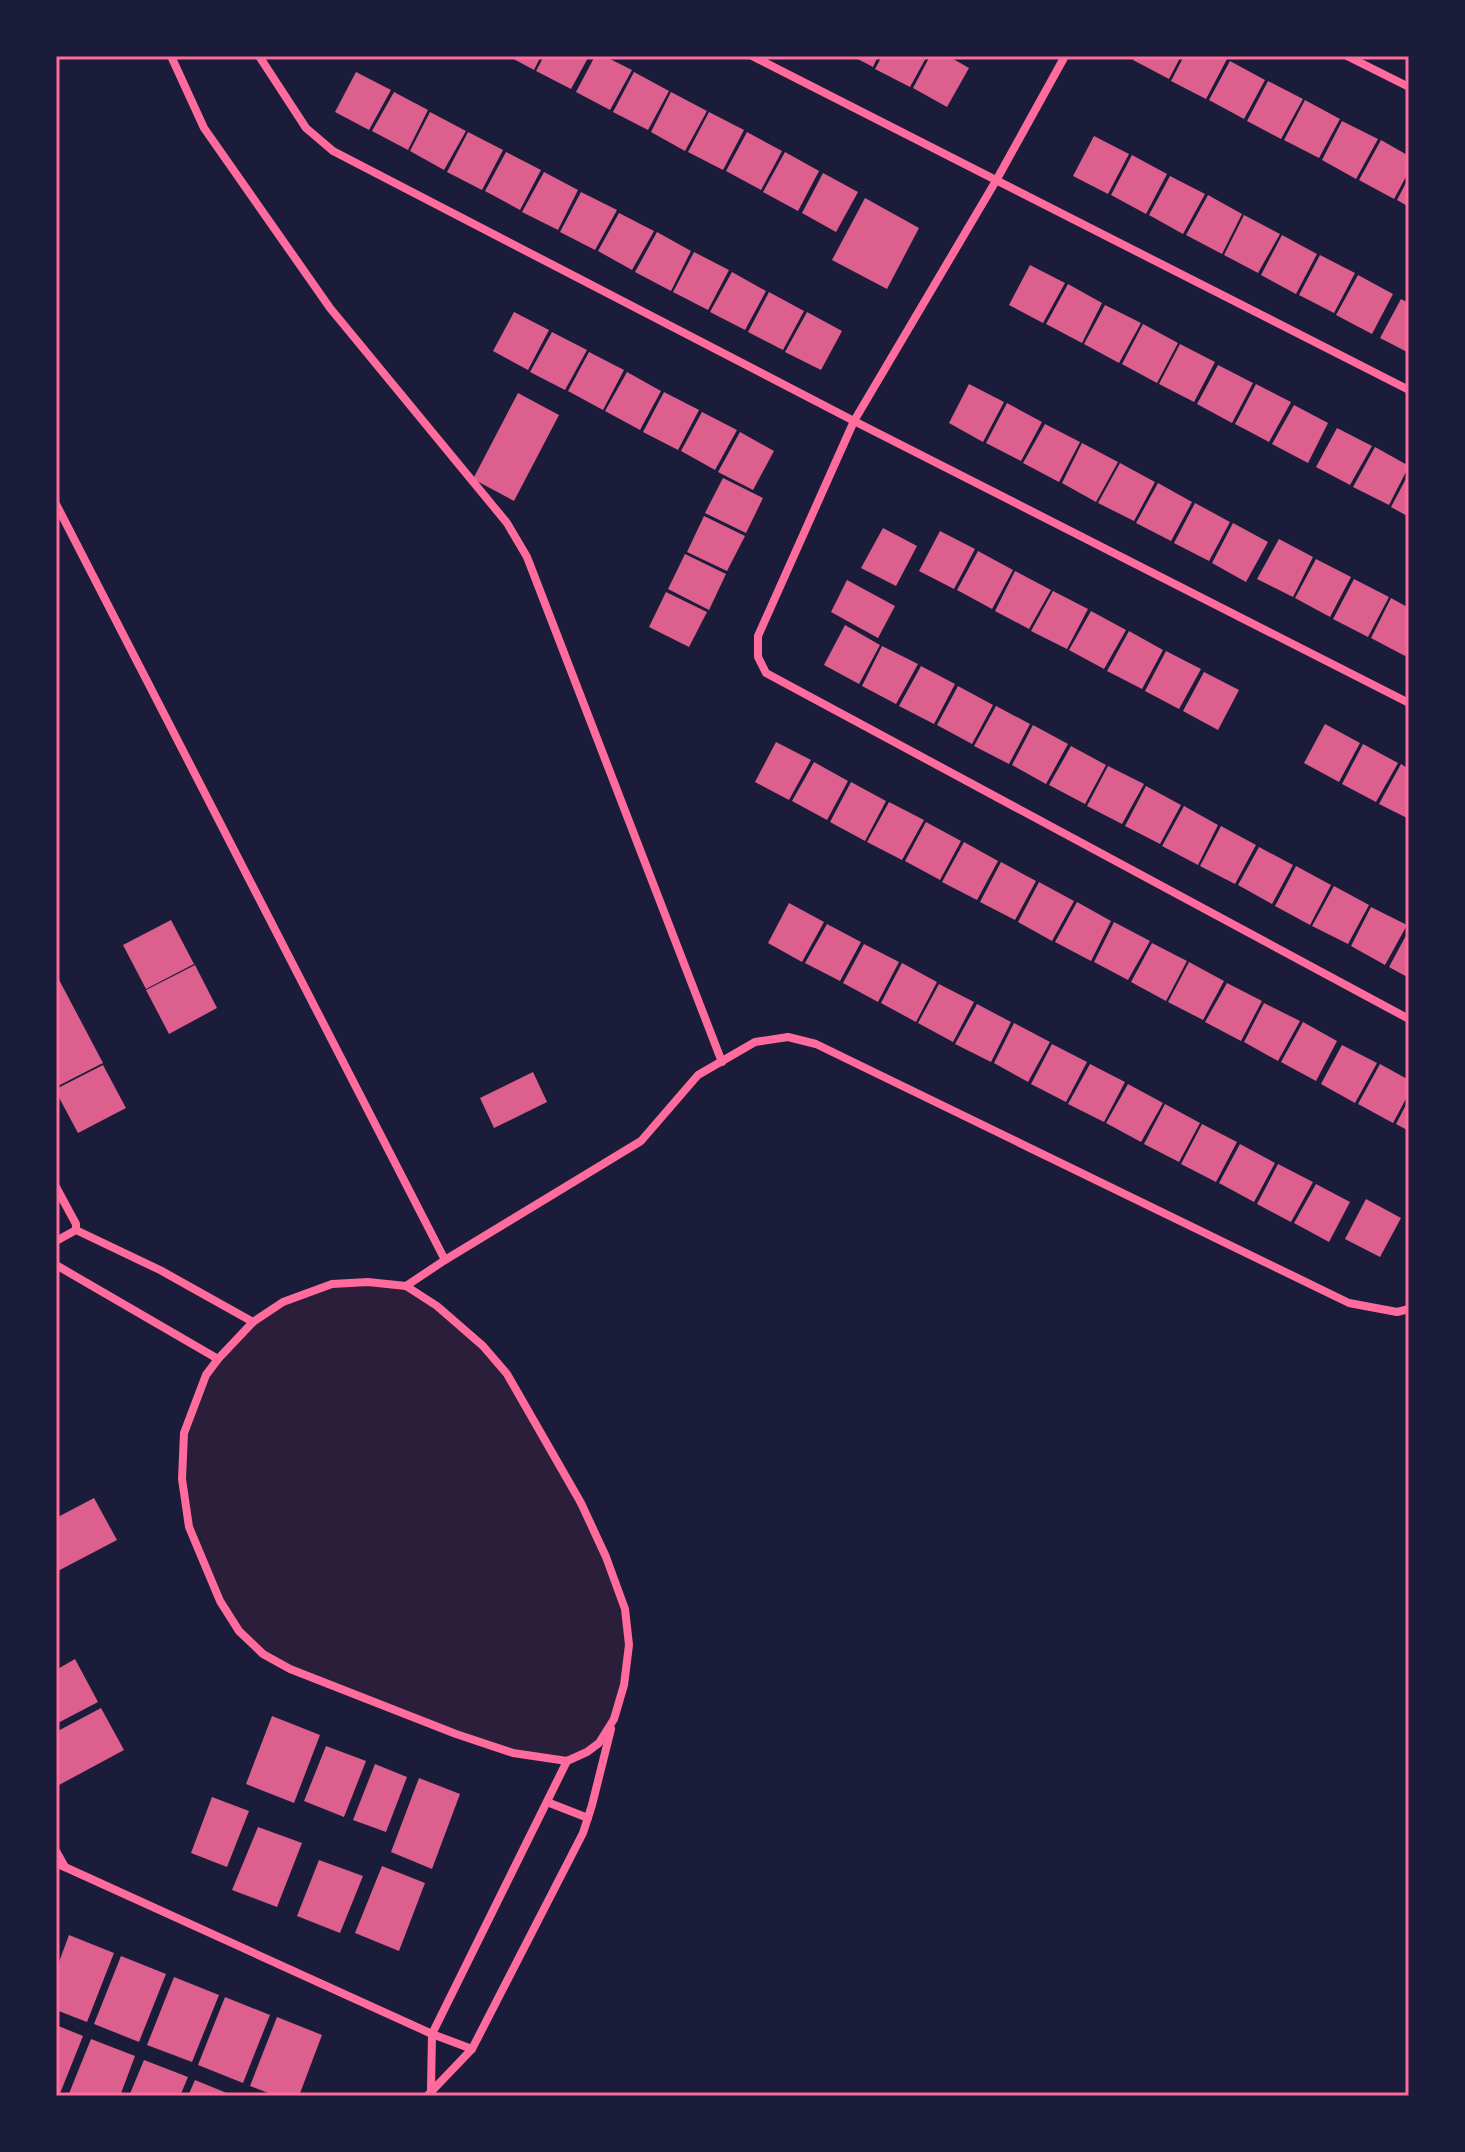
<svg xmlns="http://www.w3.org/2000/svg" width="1465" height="2152" font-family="'Asap Condensed',sans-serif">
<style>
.green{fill:#2a1e3b}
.building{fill:#dd5f8e}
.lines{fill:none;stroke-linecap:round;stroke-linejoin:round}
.minor{stroke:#ff6b9d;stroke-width:8}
.neatline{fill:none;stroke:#ff6b9d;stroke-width:3}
</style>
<rect width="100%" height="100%" fill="#1b1b3a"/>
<path class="green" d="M332,1284l74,2 31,20 70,68 74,129 44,106 4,36 -15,74 -15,24 -32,18 -54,-8 -250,-99 -43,-53 -31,-74 -7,-48 2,-46 22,-58 47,-53 30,-20z"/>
<g class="building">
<path d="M508,56h33l-7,14z"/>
<path d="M544,56h45l-18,33 -35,-18z"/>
<path d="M595,56h9l28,14 -22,40 -34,-18z"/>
<path d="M852,56h26l-5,11z"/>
<path d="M882,56h45l-17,31 -35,-18z"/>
<path d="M930,56h18l21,12 -22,39 -34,-19z"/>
<path d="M1136,56h45l-12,23 -36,-19z"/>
<path d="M1184,56h37l6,3 -21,40 -35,-18z"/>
<path d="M1230,61l35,19 -21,39 -35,-19z"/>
<path d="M356,72l35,18 -22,40 -34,-18z"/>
<path d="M634,72l35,19 -21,39 -35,-18z"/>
<path d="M1268,81l35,18 -22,40 -34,-18z"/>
<path d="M394,92l34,18 -20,40 -36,-19z"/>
<path d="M671,92l36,19 -22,40 -34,-19z"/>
<path d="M1305,100l35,19 -21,39 -35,-18z"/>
<path d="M430,112l36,19 -22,39 -34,-19z"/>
<path d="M709,112l35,18 -21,40 -35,-18z"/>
<path d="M1342,121l36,18 -22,40 -34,-19z"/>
<path d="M468,132l35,18 -21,40 -35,-18z"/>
<path d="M747,132l35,19 -21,39 -35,-19z"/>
<path d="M1094,136l35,18 -21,40 -35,-18z"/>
<path d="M1381,140l28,16v15l-15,28 -35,-19z"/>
<path d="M506,152l35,18 -21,40 -35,-19z"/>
<path d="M785,152l34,19 -21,40 -35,-19z"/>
<path d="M1132,155l35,19 -21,40 -35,-19z"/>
<path d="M544,172l34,18 -20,40 -36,-18z"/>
<path d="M823,173l35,19 -22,40 -34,-19z"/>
<path d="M1170,176l35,18 -22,40 -34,-19z"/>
<path d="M1409,177v30l-12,-7z"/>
<path d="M581,192l36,18 -22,40 -35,-18z"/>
<path d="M1208,195l34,19 -20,40 -36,-19z"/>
<path d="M865,198l54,30 -32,61 -55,-29z"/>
<path d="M619,213l35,18 -22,39 -34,-19z"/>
<path d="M1244,215l36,19 -22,39 -34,-18z"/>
<path d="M657,232l34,19 -20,40 -36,-19z"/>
<path d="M1282,235l35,19 -21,40 -35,-19z"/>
<path d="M694,252l35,18 -21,40 -35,-18z"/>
<path d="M1320,255l35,18 -21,40 -35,-18z"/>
<path d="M1030,265l35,18 -22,40 -34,-18z"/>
<path d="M732,272l34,19 -21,39 -35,-18z"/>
<path d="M1358,275l35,19 -21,40 -36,-19z"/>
<path d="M1068,284l34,19 -20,40 -36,-19z"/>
<path d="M769,292l35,19 -21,39 -35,-18z"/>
<path d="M1401,299l8,4v50l-29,-15z"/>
<path d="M1105,305l36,18 -22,40 -35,-19z"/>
<path d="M514,312l35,18 -21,40 -35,-19z"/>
<path d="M807,312l35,19 -21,39 -36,-18z"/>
<path d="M1143,324l35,19 -21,40 -35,-19z"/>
<path d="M552,332l35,18 -22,40 -35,-18z"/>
<path d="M1180,344l35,18 -21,40 -35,-18z"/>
<path d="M589,352l35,18 -21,40 -35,-19z"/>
<path d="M1218,365l35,18 -21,40 -35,-19z"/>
<path d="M627,372l34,19 -21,39 -35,-19z"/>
<path d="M969,384l35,18 -21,40 -34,-19z"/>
<path d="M1256,384l35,18 -22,40 -34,-18z"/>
<path d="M664,392l35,18 -21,40 -35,-18z"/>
<path d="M518,393l41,22 -45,86 -41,-22z"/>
<path d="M1007,403l35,19 -21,39 -35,-18z"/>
<path d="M1294,405l34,18 -20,40 -36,-19z"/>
<path d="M702,412l35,18 -22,40 -34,-19z"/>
<path d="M1045,424l35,18 -21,40 -36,-19z"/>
<path d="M1337,428l35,18 -22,39 -34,-18z"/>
<path d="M740,432l34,19 -21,39 -35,-18z"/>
<path d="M1082,443l36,19 -22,40 -34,-19z"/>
<path d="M1375,447l34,19 -20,39 -36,-18z"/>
<path d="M1120,463l35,19 -21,39 -36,-18z"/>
<path d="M1409,473v44l-18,-10z"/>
<path d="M723,478l40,20 -17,35 -41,-20z"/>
<path d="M1158,483l34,19 -21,39 -35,-18z"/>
<path d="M1195,503l35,19 -21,39 -35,-18z"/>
<path d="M704,516l41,20 -18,35 -40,-19z"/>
<path d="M1233,523l35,19 -22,40 -34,-19z"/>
<path d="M883,528l34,18 -21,40 -35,-18z"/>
<path d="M940,531l35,18 -21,40 -35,-18z"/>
<path d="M1279,539l34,18 -20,40 -36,-18z"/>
<path d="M978,551l35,19 -21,39 -35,-19z"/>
<path d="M685,554l41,20 -17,36 -41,-21z"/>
<path d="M1316,559l35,18 -21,40 -35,-19z"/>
<path d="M1015,571l36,19 -22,39 -34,-18z"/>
<path d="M1354,579l35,18 -21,40 -35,-18z"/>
<path d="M847,580l48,26 -17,32 -47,-26z"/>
<path d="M1053,591l35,18 -21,40 -36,-18z"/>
<path d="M666,592l41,20 -18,35 -40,-20z"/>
<path d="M1391,598l18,10v42l-4,6 -34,-18z"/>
<path d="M1091,611l35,19 -22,39 -35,-19z"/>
<path d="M845,625l35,20 -21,39 -35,-19z"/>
<path d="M1129,631l34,19 -21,39 -35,-18z"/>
<path d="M882,646l36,18 -22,40 -34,-18z"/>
<path d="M1166,651l35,18 -22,40 -34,-18z"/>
<path d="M921,666l34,18 -21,40 -35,-18z"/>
<path d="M1204,672l35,18 -21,40 -35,-19z"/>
<path d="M958,686l35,19 -21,39 -35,-19z"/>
<path d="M996,706l34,18 -21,40 -35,-18z"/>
<path d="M1325,724l35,19 -21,39 -35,-19z"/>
<path d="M1033,725l35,19 -22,40 -34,-19z"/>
<path d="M776,742l35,18 -22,40 -34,-18z"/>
<path d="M1363,744l35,19 -22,39 -34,-18z"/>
<path d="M1071,746l35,19 -21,39 -36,-19z"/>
<path d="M814,762l34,19 -21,39 -35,-19z"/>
<path d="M1401,764l8,5v50l-30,-15z"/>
<path d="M1108,766l36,18 -22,40 -35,-18z"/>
<path d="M851,782l35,19 -21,40 -35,-19z"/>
<path d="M1146,786l35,19 -21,39 -35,-18z"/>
<path d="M889,802l35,18 -22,40 -35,-18z"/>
<path d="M1184,806l34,19 -20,40 -36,-19z"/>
<path d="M926,822l35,19 -21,39 -35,-19z"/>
<path d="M1221,826l35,19 -21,39 -35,-18z"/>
<path d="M964,842l34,19 -21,39 -35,-18z"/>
<path d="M1259,847l34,18 -21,39 -34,-19z"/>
<path d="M1001,862l35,19 -21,39 -35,-18z"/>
<path d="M1296,866l35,19 -21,40 -35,-19z"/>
<path d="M1039,882l35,19 -22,40 -34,-19z"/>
<path d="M1334,886l35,19 -21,39 -36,-18z"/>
<path d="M1077,902l34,19 -20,40 -36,-19z"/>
<path d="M789,903l35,19 -22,40 -34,-19z"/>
<path d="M1371,907l36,18 -22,40 -34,-19z"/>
<path d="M171,920l23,44 -48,25 -23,-44z"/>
<path d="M1114,922l36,19 -22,39 -34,-18z"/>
<path d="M827,924l34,18 -21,39 -35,-18z"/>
<path d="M1409,930v48l-20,-11z"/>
<path d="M1152,943l35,18 -21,40 -35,-19z"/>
<path d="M864,944l35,18 -21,40 -35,-19z"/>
<path d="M1189,962l35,19 -21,39 -35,-18z"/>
<path d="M902,963l35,19 -21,40 -35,-19z"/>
<path d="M195,965l22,43 -48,26 -23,-44z"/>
<path d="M56,974l47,89 -47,24z"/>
<path d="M1227,983l35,18 -21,40 -36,-19z"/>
<path d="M939,984l35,18 -21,40 -35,-19z"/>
<path d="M1264,1003l36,18 -22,40 -34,-19z"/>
<path d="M977,1004l34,18 -20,40 -36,-18z"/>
<path d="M1303,1022l34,19 -21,40 -35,-19z"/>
<path d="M1014,1023l36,19 -22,40 -34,-19z"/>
<path d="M1052,1044l35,18 -21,40 -35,-18z"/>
<path d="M1342,1045l35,18 -22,40 -34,-19z"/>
<path d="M1090,1064l35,18 -21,40 -36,-18z"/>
<path d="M1380,1064l29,16v13l-16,30 -35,-19z"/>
<path d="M103,1065l23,43 -48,25 -22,-41v-3z"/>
<path d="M533,1072l14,30 -53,26 -14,-30z"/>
<path d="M1128,1084l35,19 -22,39 -35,-19z"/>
<path d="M1409,1099v32l-13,-7z"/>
<path d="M1165,1104l35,19 -21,39 -35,-18z"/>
<path d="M1202,1124l35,18 -21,40 -35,-18z"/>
<path d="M1240,1144l35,19 -21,39 -35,-19z"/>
<path d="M1278,1164l35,18 -22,40 -34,-18z"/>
<path d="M1316,1184l34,18 -21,40 -35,-19z"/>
<path d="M1366,1199l35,19 -21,39 -35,-18z"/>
<path d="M94,1498l23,42 -61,32v-54z"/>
<path d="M75,1659l23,43 -42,22v-54z"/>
<path d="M101,1708l23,42 -65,35 -3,-6v-47z"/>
<path d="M272,1716l48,19 -26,68 -48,-19z"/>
<path d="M326,1746l40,15 -22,56 -40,-16z"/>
<path d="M375,1764l32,13 -21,55 -33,-12z"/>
<path d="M419,1778l41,16 -28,75 -41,-17z"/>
<path d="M212,1797l37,14 -22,56 -36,-14z"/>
<path d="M258,1827l44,16 -25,64 -45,-17z"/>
<path d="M319,1860l44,16 -23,57 -43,-17z"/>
<path d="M382,1866l43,17 -26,68 -44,-18z"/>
<path d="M69,1935l45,18 -27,69 -31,-12v-40z"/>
<path d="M121,1956l45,18 -27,68 -45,-18z"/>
<path d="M174,1977l45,18 -27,67 -45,-17z"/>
<path d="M225,1997l45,18 -27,68 -45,-18z"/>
<path d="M277,2017l45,18 -23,61h-23l-26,-10z"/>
<path d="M56,2025l27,11 -24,60h-3z"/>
<path d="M91,2039l44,17 -15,40h-52z"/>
<path d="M144,2060l44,17 -8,19h-51z"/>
<path d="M195,2080l39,16h-46z"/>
</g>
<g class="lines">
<g class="minor">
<path d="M171,56l33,72 126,180 177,215 20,34 195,505"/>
<path d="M259,56l47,72 27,23 521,270 555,282"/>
<path d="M752,56l657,334"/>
<path d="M1065,56l-68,123 -143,242 -96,215v21l8,16 643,346"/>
<path d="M1347,56l62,31"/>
<path d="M56,504l389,756"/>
<path d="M56,1187l20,37v6l84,40 93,52"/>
<path d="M56,1241l20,-11"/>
<path d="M56,1265l162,94"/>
<path d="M368,1282l38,4 31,20 46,40 24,28 74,129 25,54 19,52 4,36 -5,40 -10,34 -15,24 -12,9 -20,9 -54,-8 -57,-19 -166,-65 -27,-15 -24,-23 -19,-30 -31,-74 -7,-48 2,-46 22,-58 12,-16 35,-37 30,-20 49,-18z"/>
<path d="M406,1286l39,-26 196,-119 57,-66 57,-33 33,-5 28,7 533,259 48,9 12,-3"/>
<path d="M547,1802l41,16"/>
<path d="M56,1851l9,16"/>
<path d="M56,1863l376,171 40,15"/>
<path d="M431,2089l1,-55 135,-273"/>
<path d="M427,2096l45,-47 111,-216 9,-28 19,-76"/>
</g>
</g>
<rect width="1465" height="2152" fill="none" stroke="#1b1b3a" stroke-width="116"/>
<rect x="58" y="58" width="1349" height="2036" class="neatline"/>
</svg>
